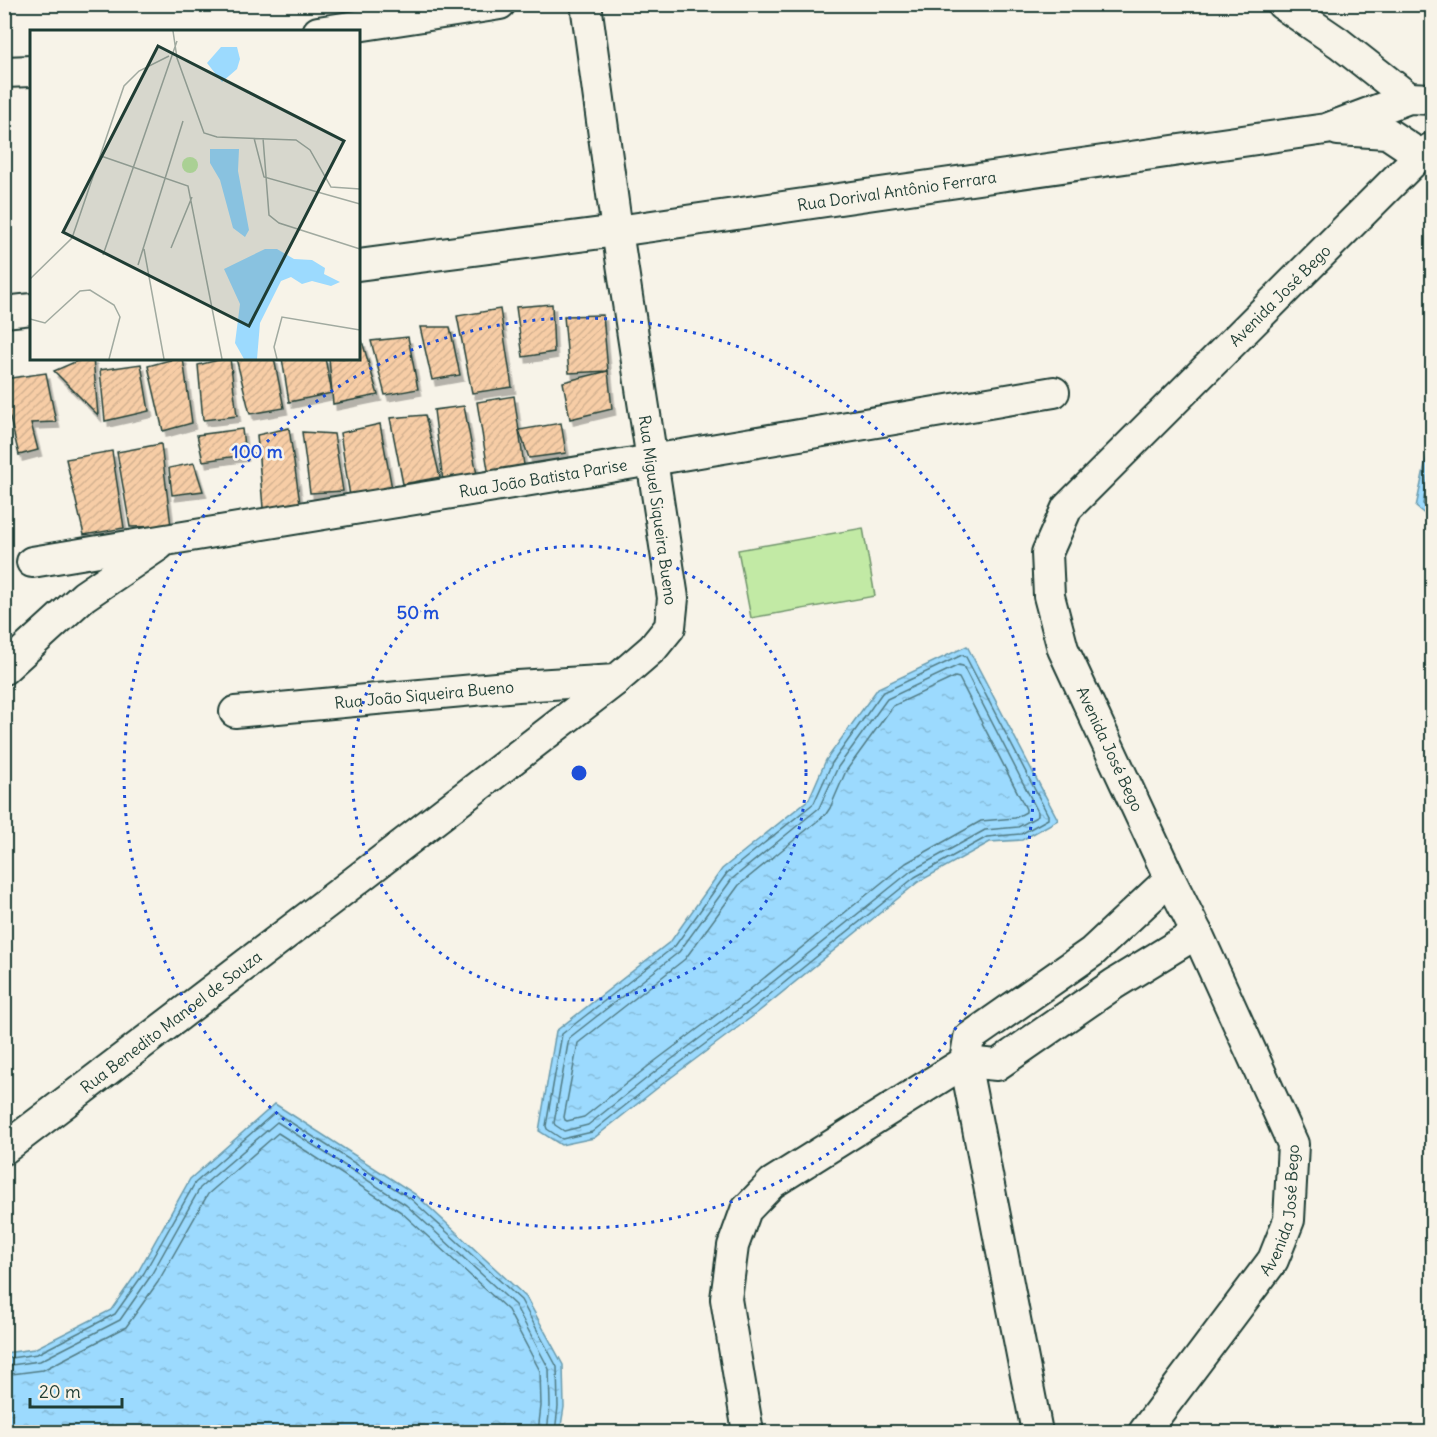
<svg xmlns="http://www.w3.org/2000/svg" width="1437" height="1437" font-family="Delius,sans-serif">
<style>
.pitch{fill:#c2eaa5;stroke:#70946c;stroke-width:1.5}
.water{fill:url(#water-ripples);stroke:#6a9bad;stroke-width:1.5}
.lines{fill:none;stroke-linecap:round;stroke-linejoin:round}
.shore{stroke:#517c85;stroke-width:1.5}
.building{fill:url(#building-hatch);stroke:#1f3d34;stroke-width:1.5;filter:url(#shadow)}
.minor-casing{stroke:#1f3d34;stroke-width:34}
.minor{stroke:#f7f3e8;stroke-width:30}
.ring{fill:none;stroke:#1d4ed8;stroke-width:3;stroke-dasharray:3 6}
.labels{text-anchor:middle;stroke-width:5;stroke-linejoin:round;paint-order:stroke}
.street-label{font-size:16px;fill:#1f3d34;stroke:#f7f3e8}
.inset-road{fill:none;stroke:#a1aaa0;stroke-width:1.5}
.view{fill:#1f3d34;fill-opacity:0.15;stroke:#1f3d34;stroke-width:3}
.inset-edge{fill:none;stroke:#1f3d34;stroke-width:3}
.centre{fill:#1d4ed8;stroke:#f7f3e8;stroke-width:3}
.ring-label{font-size:18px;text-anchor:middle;font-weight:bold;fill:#1d4ed8;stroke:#f7f3e8;stroke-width:5;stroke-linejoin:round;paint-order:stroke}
</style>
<defs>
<pattern id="water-ripples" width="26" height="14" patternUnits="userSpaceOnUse" patternTransform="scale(1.5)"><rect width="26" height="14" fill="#9cdafe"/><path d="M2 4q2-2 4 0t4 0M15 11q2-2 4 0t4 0" fill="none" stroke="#86bcda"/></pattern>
<pattern id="building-hatch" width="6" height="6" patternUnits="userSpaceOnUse" patternTransform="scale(1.5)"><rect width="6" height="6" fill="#f7cda6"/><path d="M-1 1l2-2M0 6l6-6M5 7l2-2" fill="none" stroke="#d3b190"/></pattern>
<filter id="shadow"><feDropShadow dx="3.5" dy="6" stdDeviation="0" flood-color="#0004"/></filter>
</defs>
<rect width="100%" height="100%" fill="#f7f3e8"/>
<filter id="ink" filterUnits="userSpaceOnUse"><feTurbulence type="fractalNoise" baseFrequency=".0167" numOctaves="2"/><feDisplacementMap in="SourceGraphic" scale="12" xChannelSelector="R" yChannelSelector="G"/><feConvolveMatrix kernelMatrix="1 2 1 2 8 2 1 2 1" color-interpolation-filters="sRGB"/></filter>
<g filter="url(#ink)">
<path class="pitch" d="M863,528l12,68 -124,22 -13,-68z"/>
<g class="water">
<path d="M1432,437v83l-16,-13 12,-57z"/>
<path d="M967,646l91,174 -36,20 -32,2 -72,40 -161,131 -92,69 -71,56 -33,7 -22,-14 17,-100 115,-90 51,-72 87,-70 17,-39 52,-72z"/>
<path d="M275,1104l140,90 111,103 37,68 1,42 -4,25h-555v-79l29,-4 77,-39 28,-40 51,-91z"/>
</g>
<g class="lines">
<g class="shore">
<path d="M1432,457l-9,47 9,8"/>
<path d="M962,655l4,2 82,158v4l-27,15 -34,3 -72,40 -162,131 -92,69 -69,55 -30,7 -15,-10 -1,-3 16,-92 113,-88 52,-73 87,-70 18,-40 50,-70z"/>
<path d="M959,665l4,1 75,146v4l-20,11 -33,3 -74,41 -163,131 -92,69 -68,54 -24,6 -9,-6 -1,-2 15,-85 110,-86 53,-73 87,-71 19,-41 49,-68z"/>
<path d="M955,677l4,1 67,131v3l-11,6 -34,3 -75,42 -163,132 -92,69 -67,53 -17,4 -2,-1 -1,-3 14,-74 107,-84 54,-74 87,-71 4,-6 16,-37 47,-65z"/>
<path d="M4,1359l33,-5 78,-40 29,-41 51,-90 79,-70h2l135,86 110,101 36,67 1,40 -3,25"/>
<path d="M4,1366l36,-5 80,-41 30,-43 50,-89 77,-66 129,83 109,100 34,64 1,37 -3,26"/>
<path d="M4,1375l39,-5 83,-43 32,-45 50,-88 70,-61 123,79 107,98 32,61 1,35 -3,26"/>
</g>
</g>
<g class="building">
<path d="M552,304l2,48 -31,5 -7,-50z"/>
<path d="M500,309l12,78 -40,6 -15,-77z"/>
<path d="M603,315l5,56 -39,2 -5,-57z"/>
<path d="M420,327h30l10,48 -28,5z"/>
<path d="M408,337l10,52 -33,6 -14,-54z"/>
<path d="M362,341l16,54 -45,9 -4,-46h29v-16z"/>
<path d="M84,358h9l5,57 -44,-44z"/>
<path d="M177,358h6l9,65 -29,8 -15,-65z"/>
<path d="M226,358h4l7,58 -34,4 -5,-55z"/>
<path d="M236,358h38l10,50 -34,6z"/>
<path d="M282,358h43l7,35 -43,9z"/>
<path d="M141,364l8,47 -44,10 -5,-51z"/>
<path d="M608,371l4,38 -42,10 -7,-37z"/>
<path d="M46,373l10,49 -25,1 7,27 -19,5 -15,-61v-15z"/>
<path d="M514,396l12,83 -36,3 -13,-80z"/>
<path d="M464,406l15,79 -35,4 -10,-79z"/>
<path d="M425,415l15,62 -37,7 -13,-66z"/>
<path d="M4,422l5,18 -5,1z"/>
<path d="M561,423l5,30 -37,5 -10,-28z"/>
<path d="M380,424l13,70 -43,2 -10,-63z"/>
<path d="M289,428l12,82 -37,10 -7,-85z"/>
<path d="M242,429l3,26 -42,6 -6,-26z"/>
<path d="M302,432l32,2 9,57 -33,2z"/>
<path d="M161,444l10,82 -41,1 -13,-75z"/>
<path d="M112,451l12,77 -40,7 -18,-76z"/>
<path d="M194,463l9,28 -31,4 -3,-27z"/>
</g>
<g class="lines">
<g class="minor-casing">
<g id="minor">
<path d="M1282,4l57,39 70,55"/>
<path d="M318,32l182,-28"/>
<path d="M4,72l28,-1"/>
<path d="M1338,130l49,3 33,22"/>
<path id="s1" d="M358,265l259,-34 709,-102 83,-31 23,1"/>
<path d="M4,312l28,-3"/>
<path id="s2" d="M32,562l620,-102 402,-68"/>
<path d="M4,669l80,-73 75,-51"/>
<path id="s3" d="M235,712l283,-26 98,-6"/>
<path id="s4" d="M4,1149l333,-254 279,-215 37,-32 17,-21 3,-29 -56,-367 -31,-227"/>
<path d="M748,1432l-22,-133 7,-53 13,-36 26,-27 193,-121 32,3 117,-81 83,-51"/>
<path d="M1037,1432l-72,-370 4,-24 123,-86 78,-73"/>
<path id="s5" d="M1144,1432l129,-172 16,-40 4,-76 -96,-211 -27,-54 -107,-230 -14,-53 -2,-43 20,-45 353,-353 12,-7"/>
</g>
</g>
<use href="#minor" class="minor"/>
</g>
</g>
<g class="ring">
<circle cx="579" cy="773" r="227"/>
<circle cx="579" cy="773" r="455"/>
</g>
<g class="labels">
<g class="street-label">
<text dy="6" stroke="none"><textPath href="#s1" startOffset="544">Rua Dorival Antônio Ferrara</textPath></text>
<text dy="6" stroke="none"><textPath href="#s5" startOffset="1328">Avenida José Bego</textPath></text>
<text dy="6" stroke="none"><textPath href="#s2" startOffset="518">Rua João Batista Parise</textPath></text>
<text transform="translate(658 510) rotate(82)" y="6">Rua Miguel Siqueira Bueno</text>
<text dy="6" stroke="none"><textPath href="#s3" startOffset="190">Rua João Siqueira Bueno</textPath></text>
<text transform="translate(1110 749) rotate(65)" y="6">Avenida José Bego</text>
<text dy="6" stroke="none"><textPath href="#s4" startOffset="210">Rua Benedito Manoel de Souza</textPath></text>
<text dy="6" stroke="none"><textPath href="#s5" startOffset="266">Avenida José Bego</textPath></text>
</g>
</g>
<g transform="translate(30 30)">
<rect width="330" height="330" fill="#f7f3e8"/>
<path d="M152 135a8 8 0 1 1 16 0a8 8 0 1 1-16 0Z" fill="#c2eaa5"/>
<path d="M191,17h16l3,12 -3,10 -15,13 -15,-19zM180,119h29l-1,22 11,59 -4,7 -12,-9 -13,-48 -10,-17zM235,219h12l17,10 18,1 13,8 -1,6 16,8 -9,4 -19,-5 -10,3 -11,-7 -10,4 -21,42 -3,36h-13l-9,-16 5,-39 -16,-35z" fill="#9cdafe"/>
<path class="inset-road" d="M143,1l4,27 27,75 13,4 79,3 14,10 21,37 29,2M224,108l10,39 96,27M233,108l6,77 10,8 81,26M71,126l87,30 34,173M141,218l21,-51M114,219l20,110M73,225l74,-214M108,235l45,-144M0,249l42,-41 52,-152 15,-15 30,-15M0,289l15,4 35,-32 10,-1 24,15 6,12 -11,42M247,329l-3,-12 8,-30 78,13"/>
<path class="view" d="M128,16l186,95 -95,185 -186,-94z"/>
<rect width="330" height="330" class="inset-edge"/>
</g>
<circle cx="579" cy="773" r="9" class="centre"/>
<g class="ring-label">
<text x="257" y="458">100 m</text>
<text x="418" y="619">50 m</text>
</g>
<rect width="1437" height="1437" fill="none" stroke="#f7f3e8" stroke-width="24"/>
<rect x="12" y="12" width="1413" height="1413" fill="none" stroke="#1f3d34" stroke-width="2" filter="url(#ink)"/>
<path d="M30 1398v9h92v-9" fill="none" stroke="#1f3d34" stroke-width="3"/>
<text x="39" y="1398" font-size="18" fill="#1f3d34" stroke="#f7f3e8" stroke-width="4.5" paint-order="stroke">20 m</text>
</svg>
